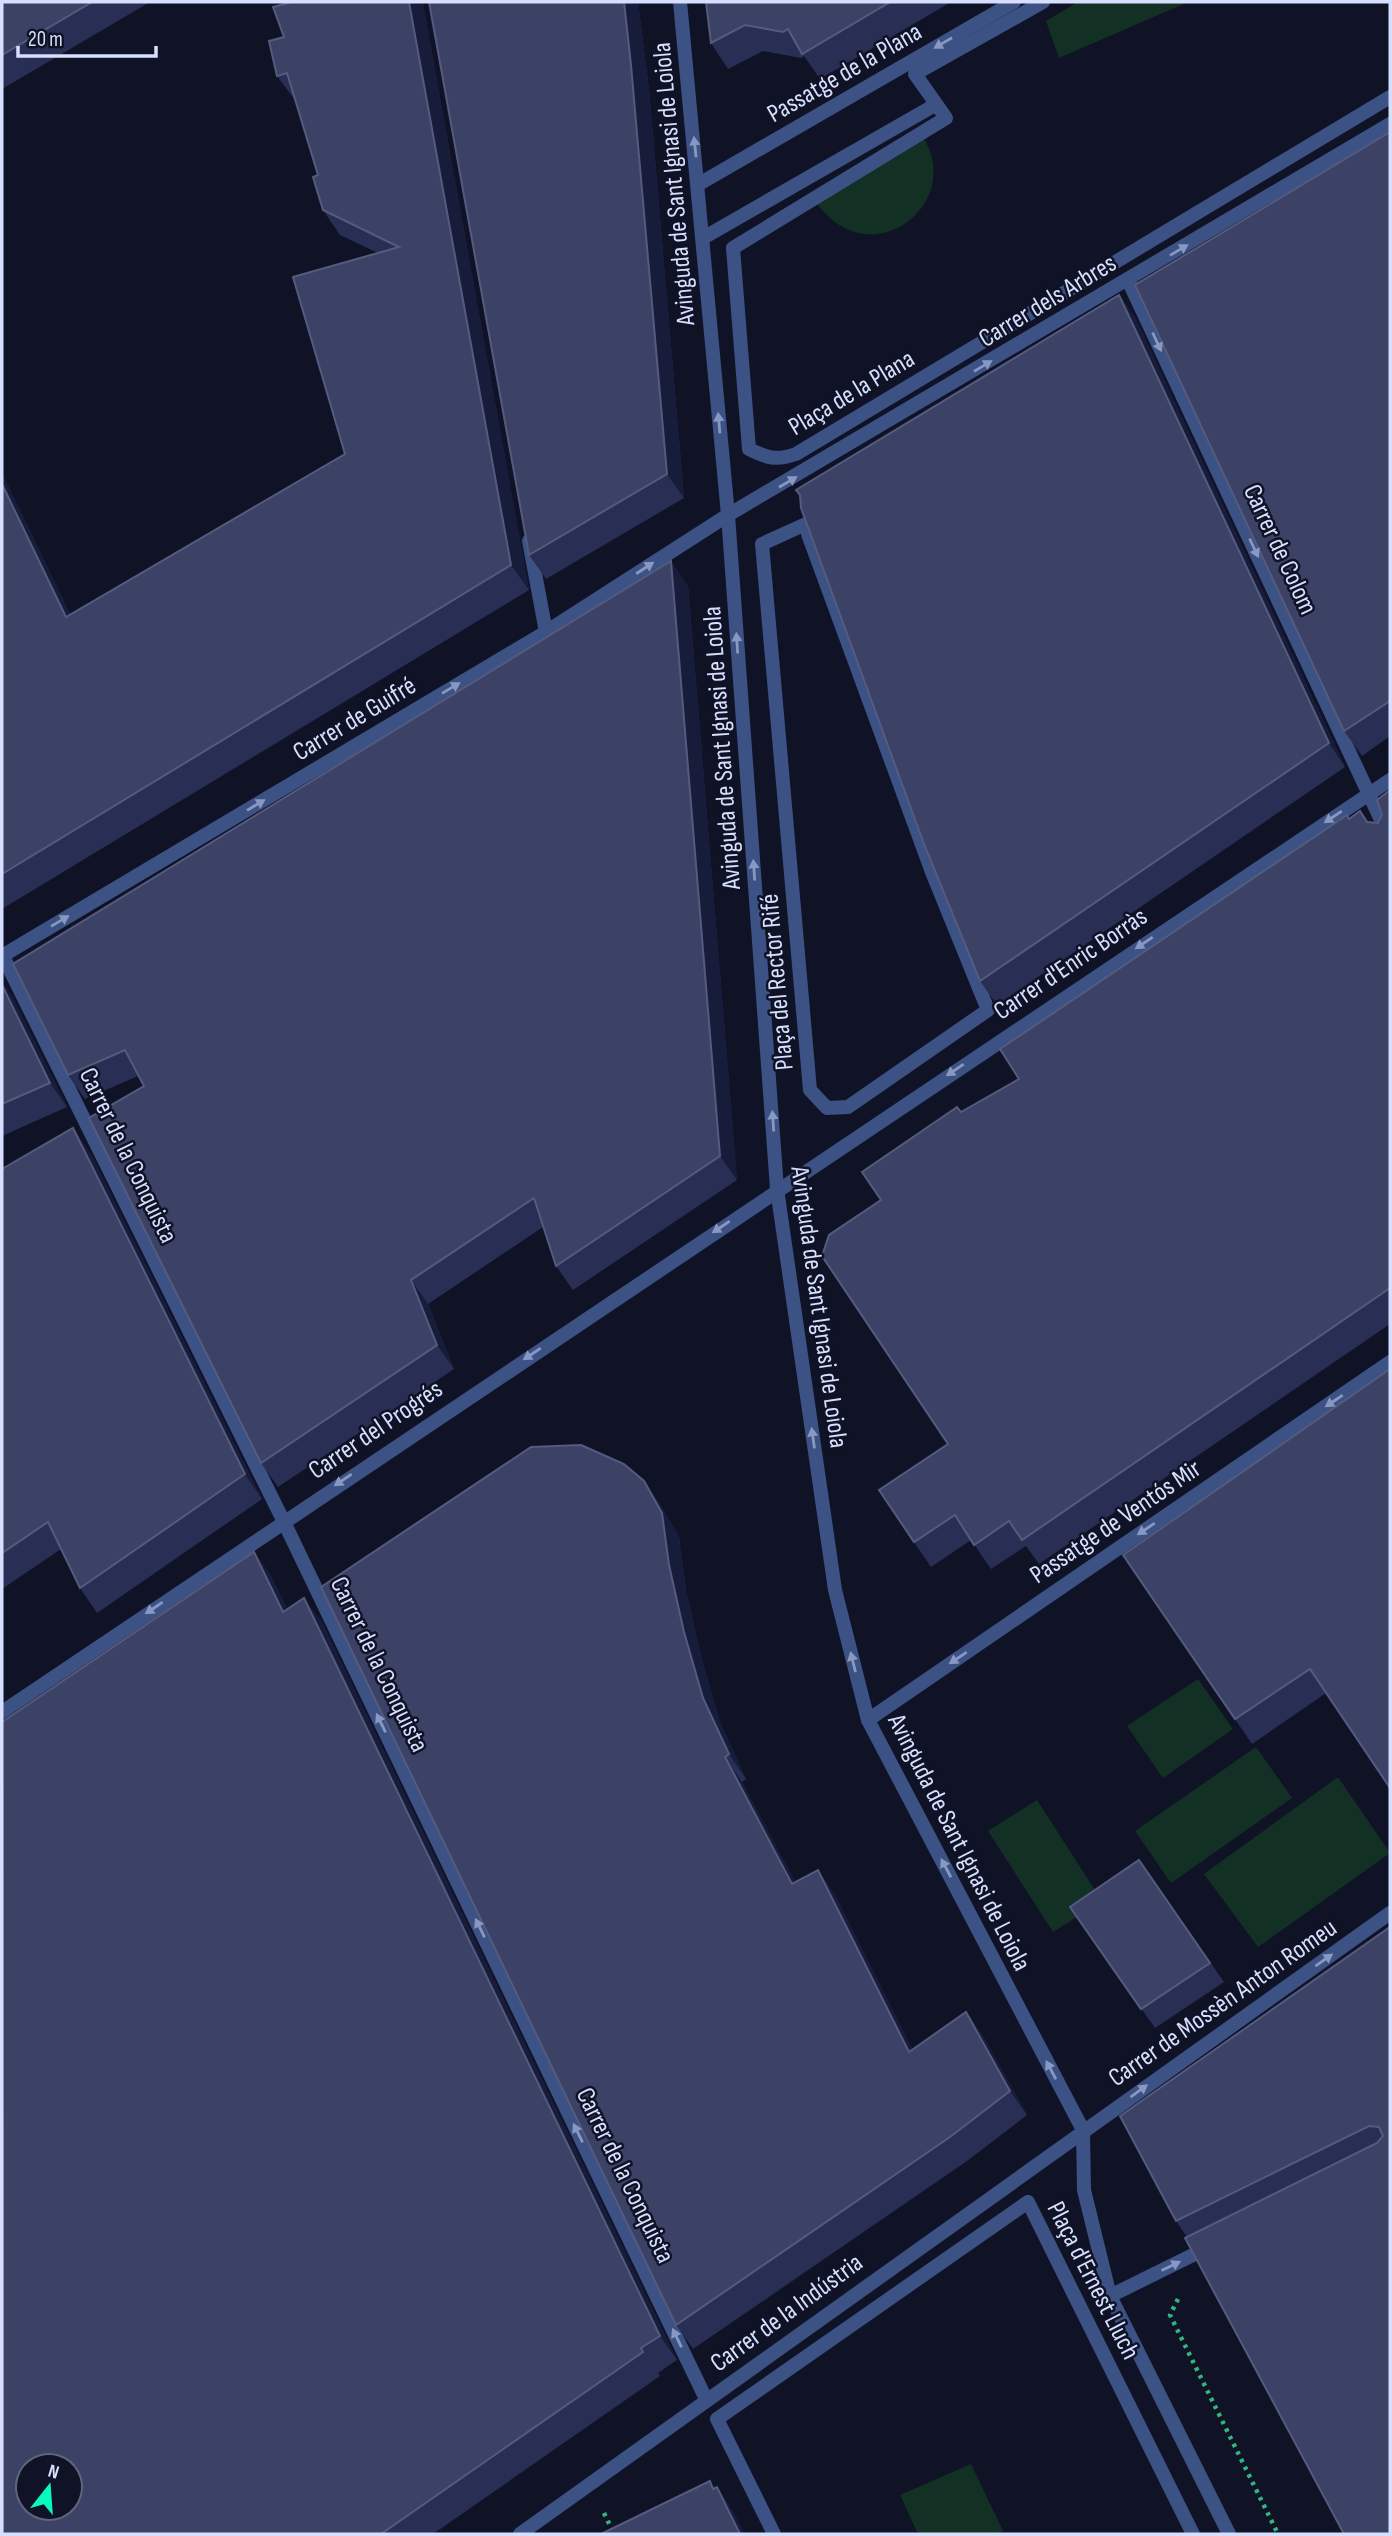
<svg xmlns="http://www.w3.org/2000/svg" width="1392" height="2536" font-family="'Sofia Sans Condensed',sans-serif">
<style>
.green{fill:#133025}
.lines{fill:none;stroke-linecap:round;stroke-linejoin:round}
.path{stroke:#33b582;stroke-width:4.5;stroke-dasharray:3.5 5;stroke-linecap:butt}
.lane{stroke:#3c5184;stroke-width:14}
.street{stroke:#3c5184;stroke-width:14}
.wall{fill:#292f54}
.shaded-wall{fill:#171c3a}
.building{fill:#3c4266;stroke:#545b7e;stroke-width:2;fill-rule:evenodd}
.oneway{fill:#8998c1}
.labels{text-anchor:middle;stroke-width:5;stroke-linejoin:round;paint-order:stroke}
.street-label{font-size:26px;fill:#d6dffe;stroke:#101326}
</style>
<rect width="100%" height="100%" fill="#101326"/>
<g class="green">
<path d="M1078,2h110l-129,56 -13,-37z"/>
<path d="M924,139c40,66 -55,139 -108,63z"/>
<path d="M1198,1679l35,50 -70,49 -36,-52z"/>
<path d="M1256,1747l36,51 -121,85 -36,-52z"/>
<path d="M1338,1777l52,76 -132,94 -54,-73z"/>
<path d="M1037,1800l65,101 -49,31 -65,-101z"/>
<path d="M971,2464l32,67 -7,3h-78l-18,-39z"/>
</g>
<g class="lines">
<g class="path">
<path d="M1178,2299l-8,16 108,219"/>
<path d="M604,2513l10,21"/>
</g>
<path class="lane" d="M703,238l232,-133"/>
<g class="street">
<path d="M680,2l48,513 49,674 58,401 33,130 215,410 1,60 26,106 119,238"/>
<path d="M1043,2l-128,72 31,44 -213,130 16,201c18,9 27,12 47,5l594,-357"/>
<path d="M699,184l315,-182"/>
<path d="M1128,280l262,559"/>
<path d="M808,523v11l124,338 56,138 -140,97 -21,1 -17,-18 -48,-546z"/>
<path d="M529,541l17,91"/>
<path d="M2,954l281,566 423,879"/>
<path d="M2,956l544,-324 182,-117 662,-391"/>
<path d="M2,1712l1388,-932"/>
<path d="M868,1720l522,-358"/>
<path d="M1110,2296l99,-49"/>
<path d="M520,2534l870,-621"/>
<path d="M774,2534l-57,-115 311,-217 165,332"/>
</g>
</g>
<g class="wall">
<path d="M2,2h148l-148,87z"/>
<path d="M429,2h209l11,87 35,409 -138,81 -17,-24z"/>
<path d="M706,2h245l-131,77 -16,-23 -3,2 -38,-7 -35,18 -17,-26z"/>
<path d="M423,4l106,586 -527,319v-436l68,141 275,-160 33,-201 -38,-18 -17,-25 -5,-35 -23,-75 -18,-24z"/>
<path d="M1390,132v604l-28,20 -18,-25z"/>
<path d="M1119,295l17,24 209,448 -348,238 -17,-24 -180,-484 -4,-7z"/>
<path d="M688,586l49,594 -164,110 -17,-24 -13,-39 -115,77 26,65 -176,118 -17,-24 -117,-377 -6,-10 -53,23 -17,-24z"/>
<path d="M1390,790v534l-351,240 -13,-18 -35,23 -20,-29 -40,27 -17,-25 34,-98 -67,-244 80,-88 58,-33 328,-264 3,3 10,-7 9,11 9,1 4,-8z"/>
<path d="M2,982l11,16 54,109 -65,29z"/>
<path d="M90,1152l172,347 -165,114 -17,-25 -19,-39 -59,40v-420z"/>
<path d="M1390,1369l-64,324 -74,51 -129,-189z"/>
<path d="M644,1481l17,25 18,31 7,53 15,66 19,66 26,57 -4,3 53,100 23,-12 17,25 77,154 54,-37 17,24 44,79 -60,46 -274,188 -17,-24z"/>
<path d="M254,1552l17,24 16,33 35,13 355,738 -19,13 2,3 -227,158h-430z"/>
<path d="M1139,1860l85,122 -69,46 -85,-121z"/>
<path d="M1390,1927v607l-214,-313z"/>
</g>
<g class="shaded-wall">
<path d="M409,2h14v2l106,586 -18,-25z"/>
<path d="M624,2h14l11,87 35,409 -17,-24z"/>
<path d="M1119,295l17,24 209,448 -16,-24z"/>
<path d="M2,473l81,168 -17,-24 -64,-133z"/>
<path d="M671,561l17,25 49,594 -17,-24z"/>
<path d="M2,982l11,16 54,109 -17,-24 -48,-98z"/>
<path d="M73,1128l17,24 172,347 -17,-25z"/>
<path d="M411,1280l17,24 26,65 -17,-24z"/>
<path d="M644,1481l17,25 18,31 7,53 15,66 19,66 26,57 -17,-25 -26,-56 -19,-66z"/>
<path d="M254,1552l17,24 29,60 -17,-24z"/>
<path d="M304,1598l18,24 355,738 -17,-24z"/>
<path d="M725,1757l17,25 67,126 -17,-24z"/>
<path d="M818,1870l17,25 91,181 -17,-24z"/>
<path d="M966,2012l17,24 44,79 -17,-24z"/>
<path d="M710,2481l12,17 -5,-11 16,24 12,23h-5z"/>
</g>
<g class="building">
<path d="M2,2h90l-90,53z"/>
<path d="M292,2h117l102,563 -509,309v-390l64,133 279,-163 -52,-177 106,-30 -76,-37 -10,-33 5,-2 -31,-102 -10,3 -8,-35 15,-4 -11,-30z"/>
<path d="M429,2h195l7,63 36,409 -138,81z"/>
<path d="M706,2h184l-88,52 -14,-25 -5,3 -38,-7 -34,18z"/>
<path d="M1390,132v569l-46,30 -209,-446z"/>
<path d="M1119,295l210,448 -349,238 -56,-137 -123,-336 -1,-13 -4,-5z"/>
<path d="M671,561l49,595 -164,110 -22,-68 -123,82 26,65 -176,118 -172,-345 55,-32 -19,-36 -57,25 -55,-111z"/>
<path d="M1390,790v498l-368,252 -13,-19 -35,24 -19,-30 -41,27 -35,-52 69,-46 -126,-188 7,-21 52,-35 -19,-28 95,-65 4,5 58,-33 -19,-30 347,-234 2,4 11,-8 7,11 11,1 4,-8 -5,-15z"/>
<path d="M2,985l48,98 -48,21z"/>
<path d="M73,1128l172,346 -165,114 -32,-66 -46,31v-384z"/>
<path d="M1390,1369v419l-80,-119 -75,50 -112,-164z"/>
<path d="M581,1445l43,19 20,17 18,32 7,52 15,67 19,66 26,56 -4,3 67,127 26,-14 91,182 57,-40 44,79 -60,46 -274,188 -355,-738 210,-140z"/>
<path d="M254,1552l29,60 21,-14 356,738 -19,12 2,4 -262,182h-378l-1,-812zM28,2466h42v42h-42z"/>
<path d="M1139,1860l71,103 -69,46 -71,-102z"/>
<path d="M1390,1927v607h-46l-159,-296 192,-95 6,-7 -4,-9 -10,-1 -193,95 -56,-105z"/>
<path d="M710,2481l3,8 4,-2 23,47h-139z"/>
</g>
<defs><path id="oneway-solid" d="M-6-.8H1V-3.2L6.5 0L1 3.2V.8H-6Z" transform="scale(1.75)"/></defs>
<g class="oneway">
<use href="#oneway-solid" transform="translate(943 43) rotate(150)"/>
<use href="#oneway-solid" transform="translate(695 147) rotate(-96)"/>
<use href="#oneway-solid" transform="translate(1179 250) rotate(-31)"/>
<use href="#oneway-solid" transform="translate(1157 342) rotate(65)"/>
<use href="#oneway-solid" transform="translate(983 366) rotate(-31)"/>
<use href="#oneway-solid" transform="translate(719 423) rotate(-95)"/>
<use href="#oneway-solid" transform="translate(788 482) rotate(-30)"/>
<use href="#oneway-solid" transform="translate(1254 548) rotate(65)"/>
<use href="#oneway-solid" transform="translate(645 568) rotate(-33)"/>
<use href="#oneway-solid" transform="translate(737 643) rotate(-94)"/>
<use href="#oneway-solid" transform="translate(451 688) rotate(-31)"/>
<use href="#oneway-solid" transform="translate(256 805) rotate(-31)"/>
<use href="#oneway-solid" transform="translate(1333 817) rotate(146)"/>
<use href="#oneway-solid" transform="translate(754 870) rotate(-94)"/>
<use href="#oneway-solid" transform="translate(60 921) rotate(-31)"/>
<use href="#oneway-solid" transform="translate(1144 943) rotate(146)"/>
<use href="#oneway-solid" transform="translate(955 1070) rotate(146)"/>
<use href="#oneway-solid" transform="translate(773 1121) rotate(-94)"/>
<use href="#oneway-solid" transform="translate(721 1227) rotate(146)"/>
<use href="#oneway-solid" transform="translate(532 1354) rotate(146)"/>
<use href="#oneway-solid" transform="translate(1334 1401) rotate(146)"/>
<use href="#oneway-solid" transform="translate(813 1438) rotate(-98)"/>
<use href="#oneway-solid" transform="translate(343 1480) rotate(146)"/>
<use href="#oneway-solid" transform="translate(1146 1529) rotate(146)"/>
<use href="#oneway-solid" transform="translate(154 1608) rotate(146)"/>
<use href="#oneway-solid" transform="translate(958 1658) rotate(146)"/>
<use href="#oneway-solid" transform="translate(853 1662) rotate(-104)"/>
<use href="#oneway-solid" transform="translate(381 1723) rotate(-116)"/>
<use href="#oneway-solid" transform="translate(946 1868) rotate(-118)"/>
<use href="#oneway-solid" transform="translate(480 1928) rotate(-116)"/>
<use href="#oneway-solid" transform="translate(1324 1960) rotate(-35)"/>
<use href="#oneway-solid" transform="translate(1051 2070) rotate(-118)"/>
<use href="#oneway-solid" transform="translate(1139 2091) rotate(-36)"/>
<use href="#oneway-solid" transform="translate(578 2133) rotate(-116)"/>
<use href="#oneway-solid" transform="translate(1171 2266) rotate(-26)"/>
<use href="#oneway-solid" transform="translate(677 2338) rotate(-116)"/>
</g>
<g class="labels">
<g class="street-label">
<text transform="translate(844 72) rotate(-30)" y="9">Passatge de la Plana</text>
<text transform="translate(673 184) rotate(-95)" y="9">Avinguda de Sant Ignasi de Loiola</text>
<text transform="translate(1047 300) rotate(-31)" y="9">Carrer dels Arbres</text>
<text transform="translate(851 392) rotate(-31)" y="9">Plaça de la Plana</text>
<text transform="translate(1281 549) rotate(65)" y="9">Carrer de Colom</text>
<text transform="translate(354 718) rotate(-31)" y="9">Carrer de Guifré</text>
<text transform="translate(721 748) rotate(-94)" y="9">Avinguda de Sant Ignasi de Loiola</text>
<text transform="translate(1070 963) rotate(-34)" y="9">Carrer d'Enric Borràs</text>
<text transform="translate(776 982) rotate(-95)" y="9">Plaça del Rector Rifé</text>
<text transform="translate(129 1155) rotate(64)" y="9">Carrer de la Conquista</text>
<text transform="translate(820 1307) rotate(82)" y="9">Avinguda de Sant Ignasi de Loiola</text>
<text transform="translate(375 1429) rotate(-34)" y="9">Carrer del Progrés</text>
<text transform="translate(1115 1521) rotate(-34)" y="9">Passatge de Ventós Mir</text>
<text transform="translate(380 1664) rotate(64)" y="9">Carrer de la Conquista</text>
<text transform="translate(960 1842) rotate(63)" y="9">Avinguda de Sant Ignasi de Loiola</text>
<text transform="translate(1222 2002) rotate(-35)" y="9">Carrer de Mossèn Anton Romeu</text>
<text transform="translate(626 2175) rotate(64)" y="9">Carrer de la Conquista</text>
<text transform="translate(1094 2280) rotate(63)" y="9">Plaça d'Ernest Lluch</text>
<text transform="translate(786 2312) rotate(-36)" y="9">Carrer de la Indústria</text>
</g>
</g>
<rect width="1392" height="2536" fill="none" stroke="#d6dffe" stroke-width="7"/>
<g transform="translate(49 2487) rotate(17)"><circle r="33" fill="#101326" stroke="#5f657c" stroke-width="2"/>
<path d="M0-5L12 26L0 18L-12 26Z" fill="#07f9c0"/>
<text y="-10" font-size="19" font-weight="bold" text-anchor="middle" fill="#d6dffe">N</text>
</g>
<path d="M18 46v10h138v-10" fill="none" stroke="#d6dffe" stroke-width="3.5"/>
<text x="28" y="46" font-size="21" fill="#d6dffe" stroke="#101326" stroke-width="5" paint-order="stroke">20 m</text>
</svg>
